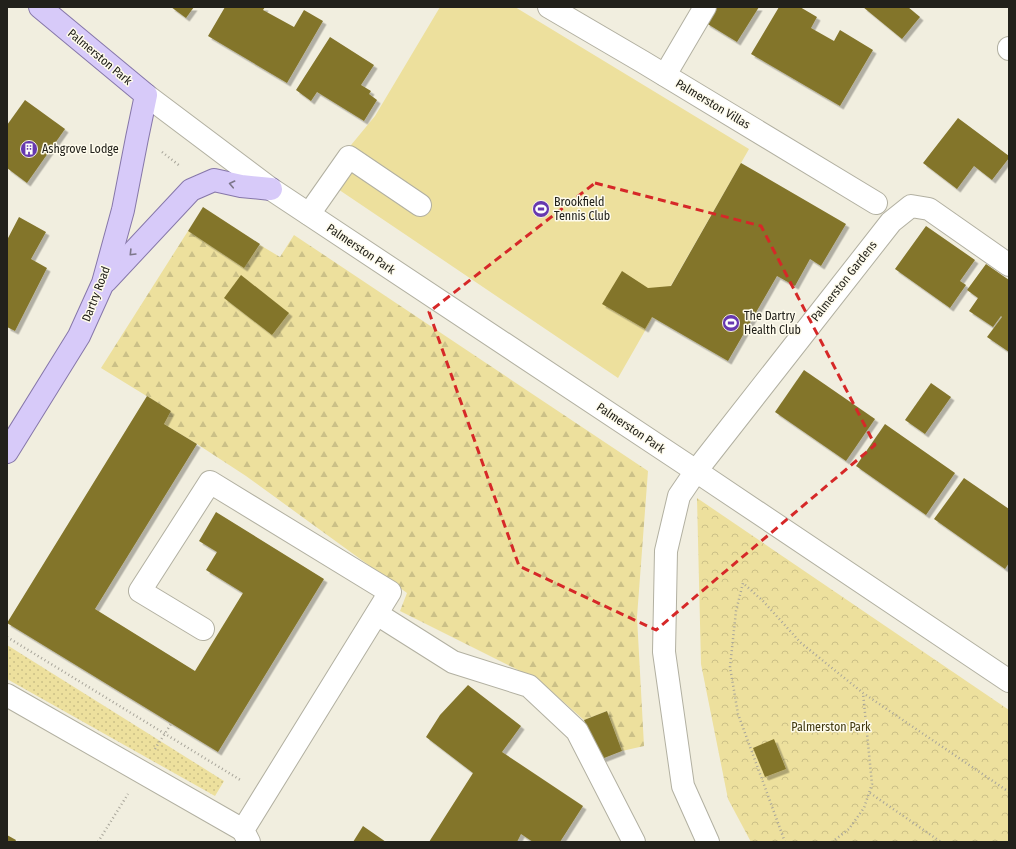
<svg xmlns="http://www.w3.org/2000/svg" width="1016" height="849" font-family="'Fira Sans Condensed',sans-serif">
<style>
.grass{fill:url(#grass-dots)}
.forest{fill:url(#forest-firs)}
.park{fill:url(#park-crowns)}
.garden{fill:#ede09d}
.building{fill:#83752c;filter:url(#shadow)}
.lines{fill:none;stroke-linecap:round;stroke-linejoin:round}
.minor-casing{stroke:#b2b0a1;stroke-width:24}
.major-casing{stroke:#8677a9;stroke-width:24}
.path{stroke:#a8a59a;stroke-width:2.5;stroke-dasharray:1 3;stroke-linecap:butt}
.minor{stroke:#fff;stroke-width:22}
.major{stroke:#d7caf9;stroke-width:22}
.oneway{stroke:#7c768a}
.marked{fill:none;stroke:#d62828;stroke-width:3;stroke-dasharray:8 5;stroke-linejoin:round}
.labels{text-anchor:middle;stroke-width:3;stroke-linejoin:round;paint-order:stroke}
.street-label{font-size:12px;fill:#22211b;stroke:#fefbec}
.poi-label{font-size:12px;fill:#22211b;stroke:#fefbec;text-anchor:start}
.park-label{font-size:12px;fill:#3f370e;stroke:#fefbec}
</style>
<defs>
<pattern id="grass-dots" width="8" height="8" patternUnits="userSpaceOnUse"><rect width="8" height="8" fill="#ede09d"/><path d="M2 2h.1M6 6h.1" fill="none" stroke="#cbc087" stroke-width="1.8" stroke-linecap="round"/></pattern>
<pattern id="forest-firs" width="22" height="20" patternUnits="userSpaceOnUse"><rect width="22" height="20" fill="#ede09d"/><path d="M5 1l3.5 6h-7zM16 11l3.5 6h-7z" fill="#cbc087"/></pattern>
<pattern id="park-crowns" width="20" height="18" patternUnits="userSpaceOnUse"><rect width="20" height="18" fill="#ede09d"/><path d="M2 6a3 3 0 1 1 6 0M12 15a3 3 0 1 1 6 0" fill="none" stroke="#cbc087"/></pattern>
<filter id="shadow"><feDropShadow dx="3.5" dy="3.5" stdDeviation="0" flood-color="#0004"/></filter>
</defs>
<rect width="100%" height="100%" fill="#f1eedf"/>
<path class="grass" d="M7,645l217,136 -9,15 -208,-117z"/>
<path class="forest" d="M188,231l56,36 16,-22 20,12 14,-22 354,236 -11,146 7,129 -22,5 -15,-40 -23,9 -44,-39 -140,-70 7,-18 -161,-117 -49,-32 -33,-20 7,-13 -70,-43z"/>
<path class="park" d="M697,498l312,212v132h-258l-23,-43 -27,-135z"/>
<path class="garden" d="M440,7h75l234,142 -131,229 -295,-199 52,-63z"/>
<g class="building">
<path d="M171,7h23l-8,11z"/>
<path d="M225,7h40l-2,3 31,17 10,-17 19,11 -36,62 -79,-47z"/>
<path d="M716,7h43l-22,35 -31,-19z"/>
<path d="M779,7h21l17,10 -6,11 23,13 6,-11 33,20 -33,56 -89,-52z"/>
<path d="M863,7h45l12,10 -18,22z"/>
<path d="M330,37l44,28 -13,20 10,6 -2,3 8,6 -13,21 -47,-29 -6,9 -15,-11z"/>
<path d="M25,100l40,29 -38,54 -20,-15v-43z"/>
<path d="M958,118l51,38v2l-17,22 -18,-14 -17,23 -34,-26z"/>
<path d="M741,163l105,61 -25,42 -11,-7 -15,27 -18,-10 -49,85 -76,-44 -7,12 -43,-25 20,-33 26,17 23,-2z"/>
<path d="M203,207l57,37 -16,24 -56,-37z"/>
<path d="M19,217l27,15 -15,27 16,9 -32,63 -8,-4v-87z"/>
<path d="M926,226l49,34 -15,21 6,4 -16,23 -55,-39z"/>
<path d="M986,264l23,16v72l-22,-15 15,-20 -1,-1 -8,11 -24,-16 9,-13 -11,-8z"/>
<path d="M241,275l48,38 -17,22 -48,-37z"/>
<path d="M804,370l71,49 -29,42 -71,-49z"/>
<path d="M931,383l20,14 -26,37 -20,-14z"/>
<path d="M147,396l24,15 -7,13 33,20 -102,165 100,62 48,-78 -37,-23 11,-18 -18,-11 17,-29 108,67 -106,173 -211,-129z"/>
<path d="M885,424l70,49 -29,42 -70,-49z"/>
<path d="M964,478l45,31v54l-4,6 -71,-50z"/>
<path d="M468,685l53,41 -19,26 81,54 -23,36h-27l-12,-8 -4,8h-88l44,-69 -47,-36 14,-22z"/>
<path d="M607,711l15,40 -23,9 -15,-40z"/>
<path d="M774,739l12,30 -21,8 -12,-29z"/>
<path d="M363,826l23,16h-33z"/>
<path d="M7,835l9,5 -1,2h-8z"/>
</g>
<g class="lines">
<g class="minor-casing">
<g id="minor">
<path d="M549,7l94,55 233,141"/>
<path d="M1009,49v-1"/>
<path d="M665,75l40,-68"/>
<path d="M146,95l125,94 425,282 313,210"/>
<path d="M309,214l40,-57 71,48"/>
<path d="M377,614l76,48 76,24 48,45 57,111"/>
<path d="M203,629l-63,-38 70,-109 180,110 -147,238 6,12"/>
<path d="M7,695l236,135"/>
<path d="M708,842l-25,-56 -19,-134 2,-101 13,-55 17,-25 195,-249 20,-16 18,3 80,56"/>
</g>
</g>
<g class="major-casing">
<g id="major">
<path d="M106,281l85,-91 23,-10 27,6 30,3"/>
<path d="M7,452l72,-116 24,-53 20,-73 14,-72 9,-43 -106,-88"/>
</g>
</g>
<g class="path">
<path d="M162,152l18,14"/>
<path d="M7,637l235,144"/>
<path d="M155,749l16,-25"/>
<path d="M870,793l71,49"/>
<path d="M98,842l30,-48"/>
<path d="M785,842l-47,-128 -8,-47 6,-56 7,-28 20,18 38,42 62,50 146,99"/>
<path d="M832,842l17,-13 15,-21 8,-24 -9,-91"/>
</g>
<use href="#minor" class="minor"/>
<use href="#major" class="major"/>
</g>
<defs><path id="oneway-chevron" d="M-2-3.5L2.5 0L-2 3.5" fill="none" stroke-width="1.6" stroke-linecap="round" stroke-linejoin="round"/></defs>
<g class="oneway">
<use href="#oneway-chevron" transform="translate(232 184) rotate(-168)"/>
<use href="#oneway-chevron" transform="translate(132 253) rotate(134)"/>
</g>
<path class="marked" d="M595,183l166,43 114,219 -219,185 -137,-64 -90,-254z"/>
<defs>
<g id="building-disc" transform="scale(0.9)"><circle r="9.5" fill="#6638af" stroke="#fefbec"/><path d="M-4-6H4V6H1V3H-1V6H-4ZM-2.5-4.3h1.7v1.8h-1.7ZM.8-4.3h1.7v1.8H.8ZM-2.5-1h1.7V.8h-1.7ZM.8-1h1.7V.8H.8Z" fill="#fff"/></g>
<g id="stadium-disc" transform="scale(0.9)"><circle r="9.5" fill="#6638af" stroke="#fefbec"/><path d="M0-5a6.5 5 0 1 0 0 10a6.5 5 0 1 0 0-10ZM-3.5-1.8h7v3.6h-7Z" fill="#fff"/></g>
</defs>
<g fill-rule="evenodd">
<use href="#building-disc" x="29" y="149"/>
<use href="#stadium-disc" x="541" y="209"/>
<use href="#stadium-disc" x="731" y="323"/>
</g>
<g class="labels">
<g class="street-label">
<text transform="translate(100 57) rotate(40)" y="4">Palmerston Park</text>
<text transform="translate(713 104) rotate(31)" y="4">Palmerston Villas</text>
<text transform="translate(361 249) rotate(34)" y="4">Palmerston Park</text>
<text transform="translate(844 281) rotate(-52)" y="4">Palmerston Gardens</text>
<text transform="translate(96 294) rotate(-69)" y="4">Dartry Road</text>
<text transform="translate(631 428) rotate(34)" y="4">Palmerston Park</text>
</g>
<g class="poi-label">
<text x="42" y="153">Ashgrove Lodge</text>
<text x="554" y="206">Brookfield<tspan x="554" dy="14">Tennis Club</tspan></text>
<text x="744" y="320">The Dartry<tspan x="744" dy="14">Health Club</tspan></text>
</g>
<g class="park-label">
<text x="831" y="731">Palmerston Park</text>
</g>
</g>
<rect width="1016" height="849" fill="none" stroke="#22211b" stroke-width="16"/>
</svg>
